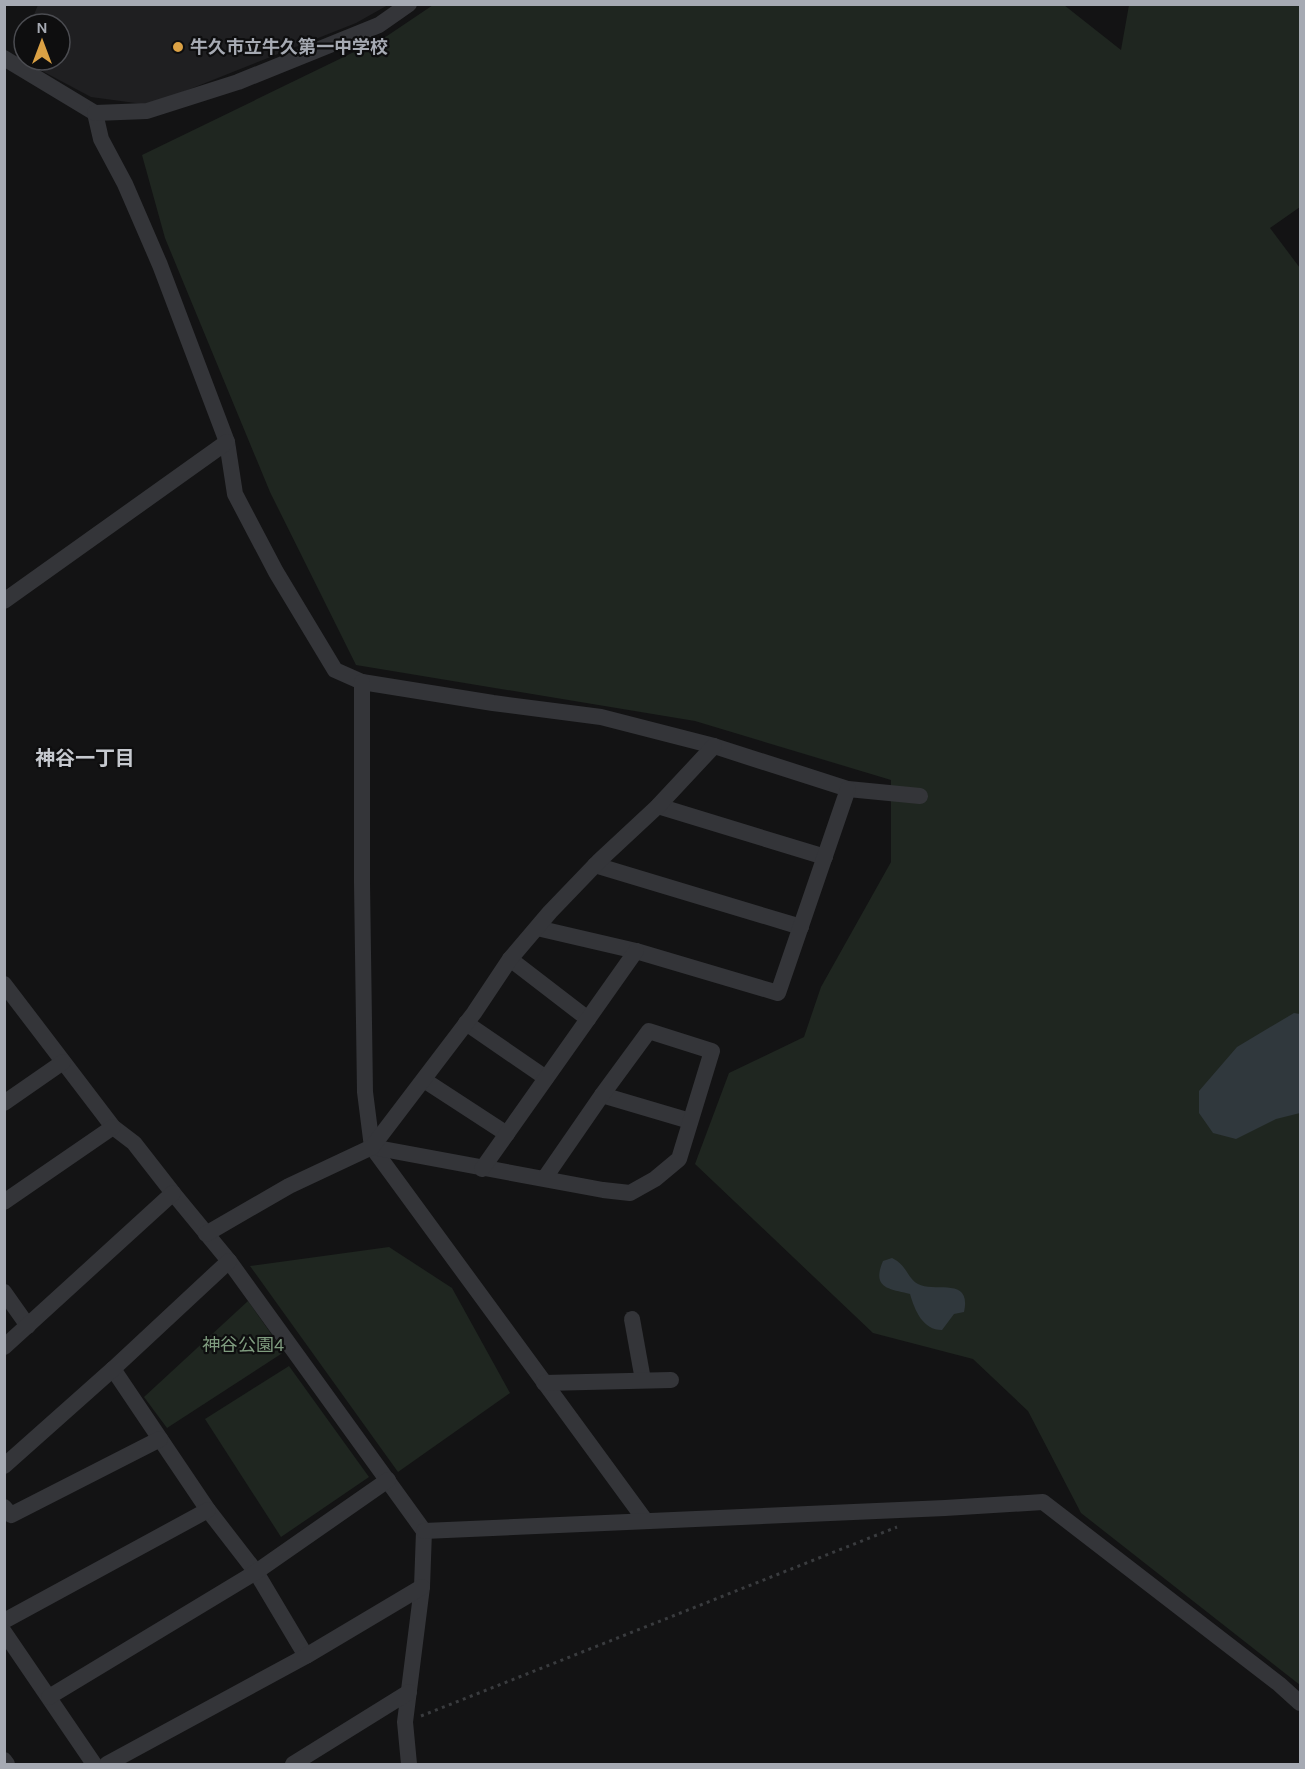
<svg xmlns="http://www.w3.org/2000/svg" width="1305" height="1769" font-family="Karla,'Noto Sans JP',sans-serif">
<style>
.built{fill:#1f1f21}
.green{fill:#1f2620}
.water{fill:#30383d}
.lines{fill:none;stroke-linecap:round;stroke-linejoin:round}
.path{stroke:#3a3c3f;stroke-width:3;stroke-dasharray:3 4.5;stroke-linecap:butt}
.minor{stroke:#343539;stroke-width:16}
.poi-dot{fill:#dba144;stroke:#0e0e0f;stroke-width:2}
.labels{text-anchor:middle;stroke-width:4.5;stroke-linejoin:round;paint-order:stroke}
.poi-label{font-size:18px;font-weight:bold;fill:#a6aab3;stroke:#0e0e0f;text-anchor:start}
.park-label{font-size:18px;fill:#7f9c7f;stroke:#0e0e0f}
.neighbourhood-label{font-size:20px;font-weight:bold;fill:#c6c9cf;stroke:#0e0e0f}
</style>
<rect width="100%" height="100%" fill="#131314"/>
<path class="built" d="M38,5h350l-32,18 -206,82 -59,-8 -75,-40 8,-20v23h36v-36h-30z"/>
<g class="green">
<path d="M433,5h631l57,45 8,-45h171v202l-30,21 30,40v1417l-219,-172 -53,-102 -55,-52 -100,-26 -178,-169 34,-91 75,-36 17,-50 70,-125v-82l-196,-59 -339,-56 -86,-173 -105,-254 -23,-83 245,-119z"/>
<path d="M389,1247l63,41 58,105 -112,79 -148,-206z"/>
<path d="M248,1301l36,51 -117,76 -23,-31z"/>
<path d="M289,1366l80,111 -88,60 -76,-118z"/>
</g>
<g class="water">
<path d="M1294,1013l6,1v99l-24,6 -40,20 -23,-6 -14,-20v-22l38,-44z"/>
<path d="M892,1258c15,7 15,20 26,26 17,9 54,-8 46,28l-10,2 -12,16c-19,0 -27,-19 -32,-36 -20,-5 -39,-5 -27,-33z"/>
</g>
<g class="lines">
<path class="path" d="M421,1716l476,-189"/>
<g class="minor">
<path d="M4,58l91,55 6,26 24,45 35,81 67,177 8,52 41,78 59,98 27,12 131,21 108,14 113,29 134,43 72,7"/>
<path d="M95,113l52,-2 91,-29 141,-57 30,-21"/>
<path d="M4,601l223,-159"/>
<path d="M362,682v201l3,209 7,55 273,373"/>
<path d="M658,806l167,51"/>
<path d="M595,865l206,62"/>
<path d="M537,928l99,23 142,42 70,-204"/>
<path d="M510,959l78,60"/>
<path d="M4,984l109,143 21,16 39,50 56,68 195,270 -2,56 -17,135 4,42"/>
<path d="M466,1023l80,55"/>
<path d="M424,1080l83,54"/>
<path d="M602,1095l88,26"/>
<path d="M4,1103l59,-41"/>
<path d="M372,1147l231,43 27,3 25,-14 24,-20 33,-108 -63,-20 -47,64 -58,84"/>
<path d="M482,1169l154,-218"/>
<path d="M4,1202l109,-75"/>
<path d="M206,1234l83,-48 83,-39 102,-134 36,-54 40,-47 50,-52 58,-54 56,-60"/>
<path d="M4,1292l24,34"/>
<path d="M632,1319l11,61"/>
<path d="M4,1347l169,-154"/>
<path d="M113,1369l95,141 48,62 50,84"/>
<path d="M544,1383l127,-3"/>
<path d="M4,1466l109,-97 116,-108"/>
<path d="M4,1507l7,8 149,-76"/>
<path d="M424,1531l521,-23 98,-6 236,182 21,19"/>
<path d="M4,1621l204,-111"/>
<path d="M4,1632l90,132"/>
<path d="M49,1697l207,-125 132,-92"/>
<path d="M4,1760l3,4"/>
<path d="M107,1764l199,-108 116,-69"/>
<path d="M293,1764l116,-72"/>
</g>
</g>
<circle class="poi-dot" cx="178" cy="47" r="6"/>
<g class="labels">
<g class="poi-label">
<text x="190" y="53">牛久市立牛久第一中学校</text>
</g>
<g class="park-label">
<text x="243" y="1351">神谷公園4</text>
</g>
<g class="neighbourhood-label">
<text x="85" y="765">神谷一丁目</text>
</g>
</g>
<rect width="1305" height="1769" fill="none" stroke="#a6aab3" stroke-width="12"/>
<g transform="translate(42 42)"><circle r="28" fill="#0e0e0f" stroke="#4b4c51" stroke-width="1.5"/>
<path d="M0-4.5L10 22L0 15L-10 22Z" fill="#dba144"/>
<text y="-9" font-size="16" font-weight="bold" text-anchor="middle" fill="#a6aab3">N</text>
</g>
</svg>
